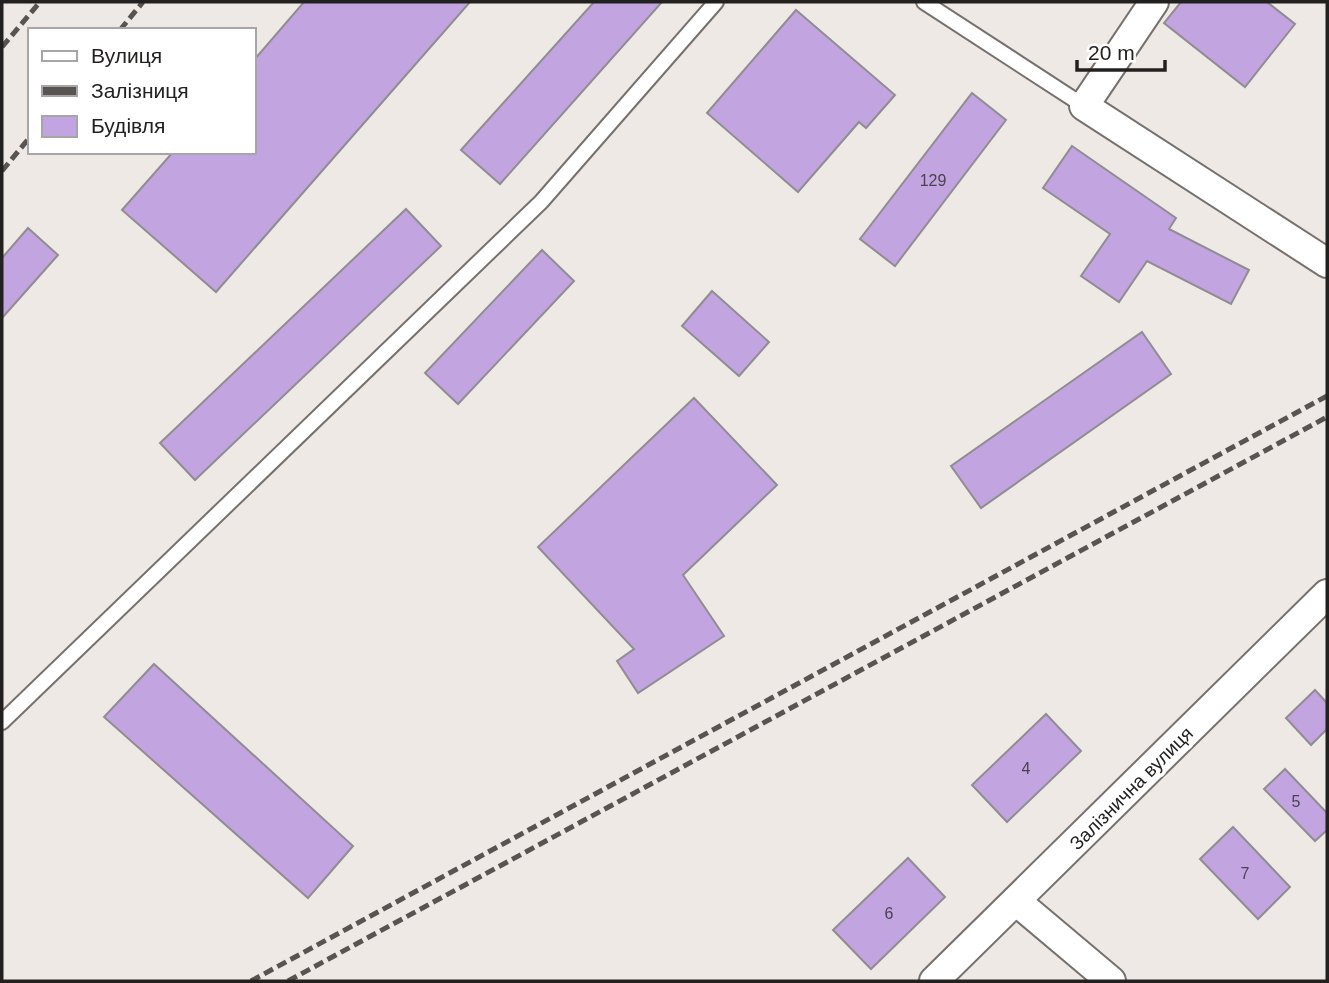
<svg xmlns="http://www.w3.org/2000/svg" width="1329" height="983" font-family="Arial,sans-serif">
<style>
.building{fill:#c2a4e0;stroke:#8f8d92;stroke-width:2}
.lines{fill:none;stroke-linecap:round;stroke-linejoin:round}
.service-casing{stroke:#76716e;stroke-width:18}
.minor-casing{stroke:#76716e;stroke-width:32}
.service{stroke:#fff;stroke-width:14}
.minor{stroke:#fff;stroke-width:28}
.rail{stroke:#575452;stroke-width:5;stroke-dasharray:10 5;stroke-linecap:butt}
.labels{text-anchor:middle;stroke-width:7;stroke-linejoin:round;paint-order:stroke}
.number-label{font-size:16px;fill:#4b4250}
.street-label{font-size:19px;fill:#232120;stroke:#fff}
</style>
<rect width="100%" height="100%" fill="#efe9e5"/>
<g class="building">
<path d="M304,2h166l-254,290 -94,-82 51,-58h81v-92z"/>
<path d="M594,2h68l-162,182 -39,-34z"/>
<path d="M1181,2h86l28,22 -50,63 -81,-64z"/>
<path d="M796,10l99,85 -29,33 -7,-6 -61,70 -91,-79z"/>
<path d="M972,93l34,27 -111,146 -35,-27z"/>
<path d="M1072,146l104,72 -7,11 80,41 -18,34 -84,-43 -28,41 -38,-26 29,-42 -67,-46z"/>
<path d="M406,209l35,37 -246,234 -35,-37z"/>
<path d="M28,228l30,27 -56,63v-60z"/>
<path d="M542,250l32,31 -116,123 -33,-31z"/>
<path d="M712,291l57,51 -30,34 -57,-50z"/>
<path d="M1142,332l29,42 -190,134 -30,-42z"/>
<path d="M694,398l83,87 -94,90 41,61 -86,57 -21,-32 17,-12 -96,-102z"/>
<path d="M154,664l199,182 -45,52 -204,-181z"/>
<path d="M1315,690l12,13v26l-16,16 -25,-27z"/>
<path d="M1046,714l35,37 -74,71 -35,-37z"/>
<path d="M1285,769l42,44v17l-12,11 -51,-52z"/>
<path d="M1233,827l57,60 -32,32 -58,-60z"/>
<path d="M908,858l37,39 -74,72 -38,-39z"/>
</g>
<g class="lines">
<g class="service-casing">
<g id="service">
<path d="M924,2l160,104"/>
<path d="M2,722l539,-520 175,-200"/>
</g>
</g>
<g class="minor-casing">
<g id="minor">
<path d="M1154,2l-70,104 243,157"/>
<path d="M1016,901l95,80"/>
<path d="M934,981l393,-387"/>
</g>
</g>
<use href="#service" class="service"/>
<use href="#minor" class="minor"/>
<g class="rail">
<path d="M120,30l23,-28"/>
<path d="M2,47l38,-45"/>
<path d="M2,171l28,-34"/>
<path d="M251,981l1076,-585"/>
<path d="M288,981l1039,-564"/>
</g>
</g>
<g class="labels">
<g class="number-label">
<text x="933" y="186">129</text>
<text x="1026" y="774">4</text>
<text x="1296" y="807">5</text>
<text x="1245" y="879">7</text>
<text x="889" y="919">6</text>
</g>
<g class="street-label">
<text transform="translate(1131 788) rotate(-45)" y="7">Залізнична вулиця</text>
</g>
</g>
<rect width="1329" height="983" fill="none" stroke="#232120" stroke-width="7"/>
<rect x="28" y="28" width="228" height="126" fill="#ffffff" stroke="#a7a6a6" stroke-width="2"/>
<rect x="42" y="51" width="35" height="10" fill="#ffffff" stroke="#a7a6a6" stroke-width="2"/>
<text x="91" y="63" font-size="21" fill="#232120">Вулиця</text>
<rect x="42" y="86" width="35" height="10" fill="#575452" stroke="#a7a6a6" stroke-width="2"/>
<text x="91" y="98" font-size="21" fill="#232120">Залізниця</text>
<rect x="42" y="116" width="35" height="21" fill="#c2a4e0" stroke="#a7a6a6" stroke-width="2"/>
<text x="91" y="133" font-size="21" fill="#232120">Будівля</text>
<path d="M1077 60v10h88v-10" fill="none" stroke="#232120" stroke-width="3.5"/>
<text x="1088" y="60" font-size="21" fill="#232120" stroke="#ffffff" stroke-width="5" paint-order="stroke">20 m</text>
</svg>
